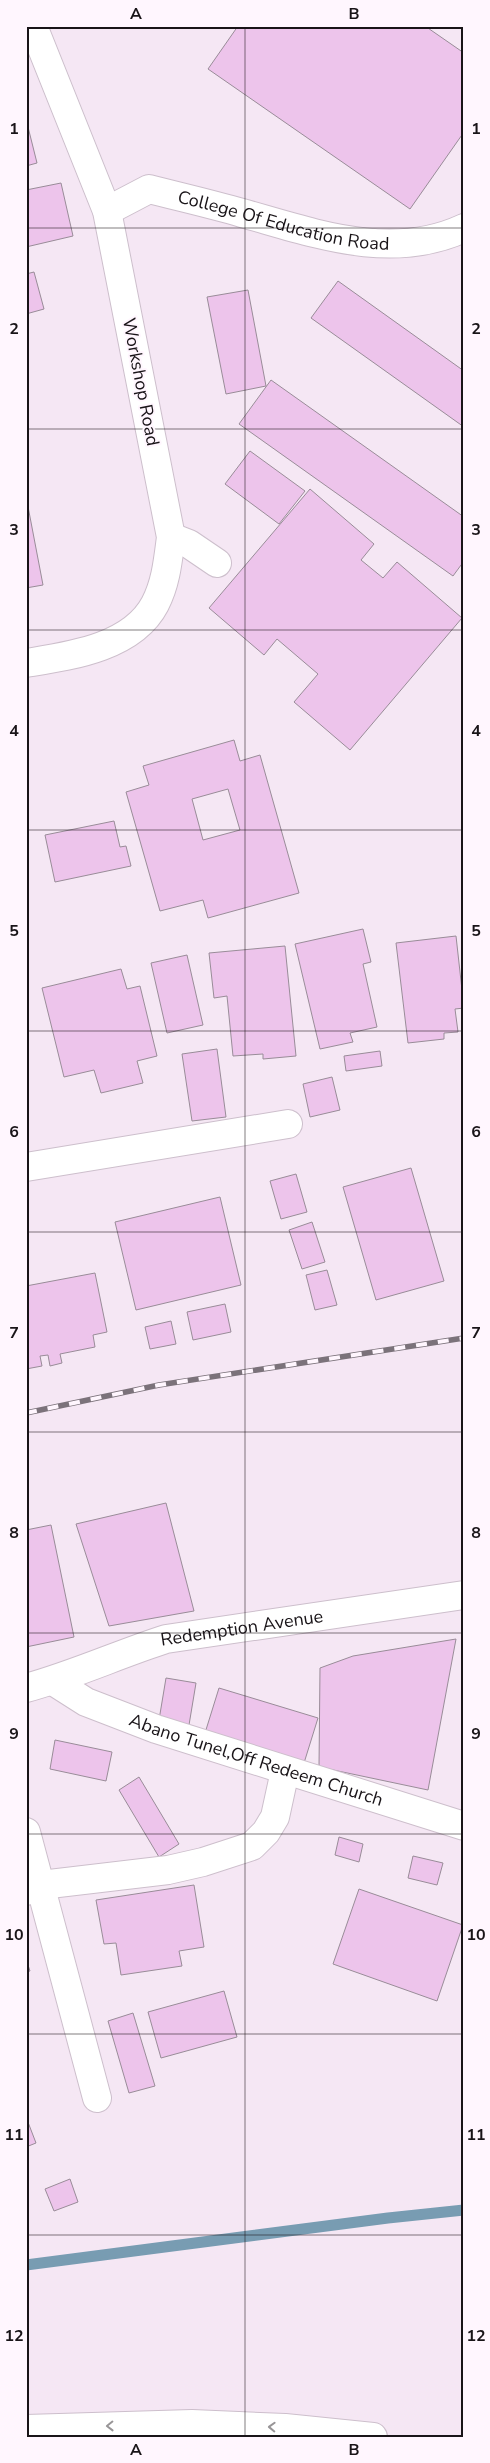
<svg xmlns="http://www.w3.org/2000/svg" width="490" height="2463" font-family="'Nunito Sans',sans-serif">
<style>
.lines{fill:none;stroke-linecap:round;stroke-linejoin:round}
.stream{stroke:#789cb2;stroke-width:11}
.building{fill:#edc4eb;stroke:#998c98;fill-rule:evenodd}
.street-casing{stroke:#cdbfcc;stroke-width:30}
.secondary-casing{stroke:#cdbfcc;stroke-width:30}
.street{stroke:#fff;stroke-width:28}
.secondary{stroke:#fff;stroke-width:28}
.rail-casing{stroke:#7b727a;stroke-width:5.5}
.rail{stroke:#fff6fe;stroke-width:4;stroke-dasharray:11;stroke-linecap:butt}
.oneway{stroke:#989597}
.grid{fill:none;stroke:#191418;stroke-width:1;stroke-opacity:0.55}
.labels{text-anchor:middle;stroke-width:4;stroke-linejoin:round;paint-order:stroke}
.street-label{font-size:18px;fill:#191418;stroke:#fff6fe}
.neatline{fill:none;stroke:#191418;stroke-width:2}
.grid-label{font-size:16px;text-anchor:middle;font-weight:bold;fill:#191418}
</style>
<rect width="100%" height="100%" fill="#f5e7f4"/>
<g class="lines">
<path class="stream" d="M26,2265l362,-47 76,-8"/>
</g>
<g class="building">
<path d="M238,26h187l39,27v79l-54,77 -202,-140z"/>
<path d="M26,119l11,44 -11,3z"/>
<path d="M61,183l12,53 -47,11v-57z"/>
<path d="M34,272l10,37 -18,5v-40z"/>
<path d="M338,281l126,90v56l-153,-109z"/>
<path d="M248,290l18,96 -40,8 -19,-97z"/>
<path d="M271,380l193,137v44l-11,15 -214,-152z"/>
<path d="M250,451l55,40 -26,33 -54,-40z"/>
<path d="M310,489l64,55 -13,16 22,18 14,-16 65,56 -112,132 -56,-48 24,-28 -41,-35 -13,16 -55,-47z"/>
<path d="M26,496l17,89 -17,3z"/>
<path d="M234,740l6,21 20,-6 39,138 -91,25 -5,-18 -43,11 -34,-119 23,-7 -6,-19zM228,789l12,41 -37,10 -11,-41z"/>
<path d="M114,821l6,26 6,-1 5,20 -76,16 -10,-47z"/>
<path d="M363,929l8,33 -8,2 14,63 -27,6 3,9 -33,7 -25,-105z"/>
<path d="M456,936l8,72 -9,1 3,23 -14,1v6l-36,4 -12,-100z"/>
<path d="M285,946l11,110 -33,3v-5l-30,2 -6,-60 -13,2 -5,-45z"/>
<path d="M187,955l16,70 -36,8 -16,-70z"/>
<path d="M121,969l6,20 13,-3 17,70 -20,5 6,22 -42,10 -7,-23 -30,7 -22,-89z"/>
<path d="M217,1049l9,68 -34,4 -10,-67z"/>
<path d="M380,1051l2,15 -36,5 -2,-15z"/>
<path d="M332,1077l8,33 -30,7 -7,-33z"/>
<path d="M411,1168l33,113 -68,19 -33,-113z"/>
<path d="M296,1174l11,38 -26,7 -11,-38z"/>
<path d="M220,1197l21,88 -105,25 -21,-88z"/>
<path d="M312,1222l13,40 -23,7 -13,-39z"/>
<path d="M327,1270l10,35 -22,5 -9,-35z"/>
<path d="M95,1273l12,59 -14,3 2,12 -35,7 2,9 -12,3 -2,-11 -8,1 2,10 -16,3v-83z"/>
<path d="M225,1304l6,28 -38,8 -6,-28z"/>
<path d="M171,1321l5,23 -26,5 -5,-22z"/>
<path d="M166,1503l28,108 -85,15 -33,-102z"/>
<path d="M51,1525l23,112 -48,10v-117z"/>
<path d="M456,1639l-28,151 -109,-23 1,-99 33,-12z"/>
<path d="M166,1678l30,5 -7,42 -30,-5z"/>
<path d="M219,1688l99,30 -14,45 -99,-30z"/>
<path d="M55,1740l57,12 -6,29 -56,-12z"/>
<path d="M139,1777l40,67 -20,13 -40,-67z"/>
<path d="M339,1837l24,7 -4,18 -24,-7z"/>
<path d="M413,1856l30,7 -6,22 -29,-7z"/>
<path d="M194,1885l10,62 -25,4 3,15 -61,9 -5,-32 -12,1 -8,-44z"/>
<path d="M359,1889l104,36 -26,76 -104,-37z"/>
<path d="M26,1959l4,12 -4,1z"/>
<path d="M224,1991l13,46 -76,21 -13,-46z"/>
<path d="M133,2013l22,73 -26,7 -21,-72z"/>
<path d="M26,2117l10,26 -10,4z"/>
<path d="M70,2179l8,23 -24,9 -9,-22z"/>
</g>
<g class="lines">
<g class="street-casing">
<g id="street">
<path id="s1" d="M107,211l42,-22c31,8 62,15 93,24 72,20 149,49 222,15"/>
<path d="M171,537l18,7 28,19"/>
<path d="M26,663c43,-7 106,-15 129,-59 11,-21 13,-44 16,-67l-64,-326 -74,-185"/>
<path d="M26,1167l262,-43"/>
<path id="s2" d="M53,1681l33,21 70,27 308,97"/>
<path id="s3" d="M26,1688c48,-13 93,-34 140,-49l298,-44"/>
<path d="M26,1832l71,266"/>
<path d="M26,1891l15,-6 127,-15 35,-8 49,-16 14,-14 9,-15 10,-46"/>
</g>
</g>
<g class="secondary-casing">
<path id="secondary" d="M26,2429l166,-5 93,4 88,9"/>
</g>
<use href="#street" class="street"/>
<use href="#secondary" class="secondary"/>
<g class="rail-casing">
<path id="rail" d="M26,1413l133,-28 305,-47"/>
</g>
<use href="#rail" class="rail"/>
</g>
<defs><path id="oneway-chevron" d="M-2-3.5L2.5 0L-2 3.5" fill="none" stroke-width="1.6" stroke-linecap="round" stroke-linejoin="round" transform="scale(1.25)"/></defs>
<g class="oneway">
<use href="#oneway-chevron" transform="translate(110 2426) rotate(179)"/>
<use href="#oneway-chevron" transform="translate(272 2427) rotate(-178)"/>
</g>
<path class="grid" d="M245,26v2411M26,228h438M26,429h438M26,630h438M26,830h438M26,1031h438M26,1232h438M26,1432h438M26,1633h438M26,1834h438M26,2034h438M26,2235h438"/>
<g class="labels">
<g class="street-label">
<text dy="6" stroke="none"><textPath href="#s1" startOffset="186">College Of Education Road</textPath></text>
<text transform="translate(141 382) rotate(79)" y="6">Workshop Road</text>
<text dy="6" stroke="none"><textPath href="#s3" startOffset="225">Redemption Avenue</textPath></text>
<text dy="6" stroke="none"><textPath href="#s2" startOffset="219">Abano Tunel,Off Redeem Church</textPath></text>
</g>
</g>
<rect width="490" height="2463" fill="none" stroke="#fff6fe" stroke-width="55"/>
<rect x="28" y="28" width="434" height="2408" class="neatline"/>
<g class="grid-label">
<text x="136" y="19">A</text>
<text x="354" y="19">B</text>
<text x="14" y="134">1</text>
<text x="476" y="134">1</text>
<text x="14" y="334">2</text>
<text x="476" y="334">2</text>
<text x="14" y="535">3</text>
<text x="476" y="535">3</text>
<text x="14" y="736">4</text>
<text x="476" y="736">4</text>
<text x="14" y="936">5</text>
<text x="476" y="936">5</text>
<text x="14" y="1137">6</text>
<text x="476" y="1137">6</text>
<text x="14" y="1338">7</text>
<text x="476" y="1338">7</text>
<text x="14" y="1538">8</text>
<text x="476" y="1538">8</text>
<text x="14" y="1739">9</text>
<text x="476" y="1739">9</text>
<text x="14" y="1940">10</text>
<text x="476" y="1940">10</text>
<text x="14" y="2140">11</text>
<text x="476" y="2140">11</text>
<text x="14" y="2341">12</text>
<text x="476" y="2341">12</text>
<text x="136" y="2455">A</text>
<text x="354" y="2455">B</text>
</g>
</svg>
